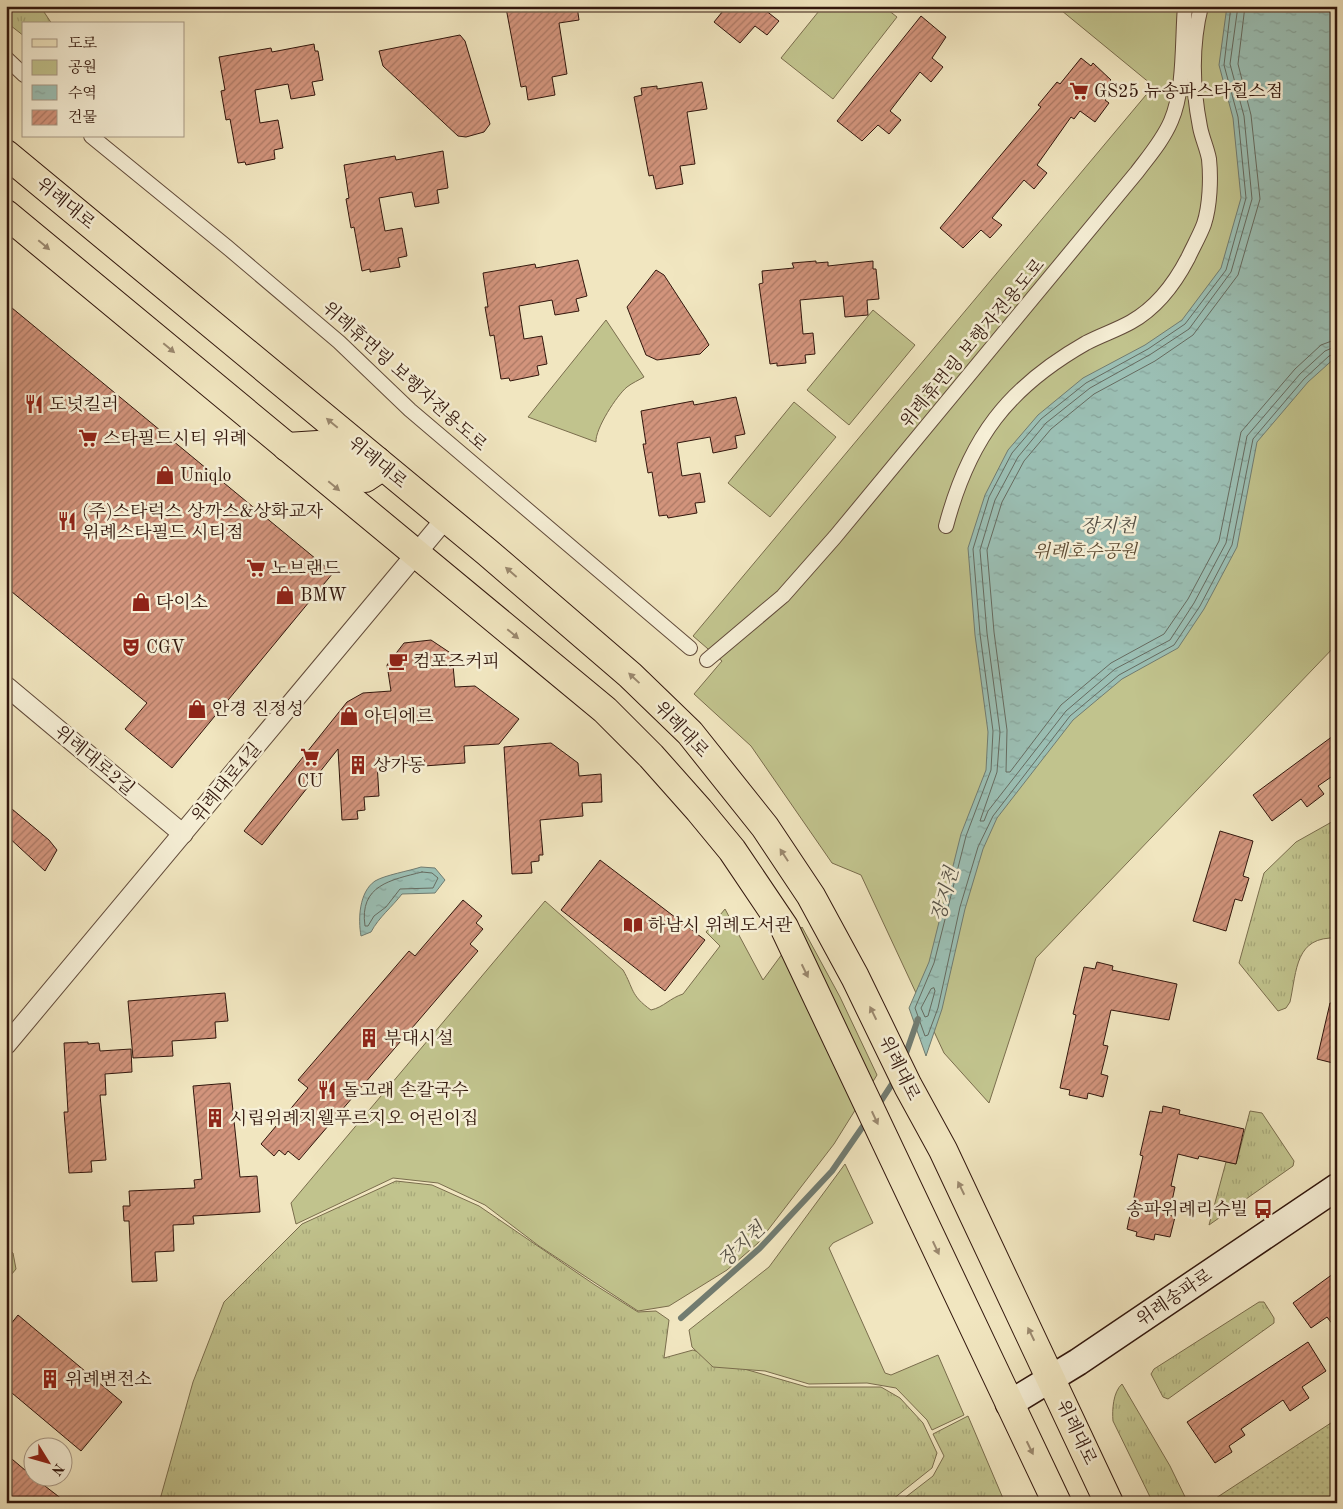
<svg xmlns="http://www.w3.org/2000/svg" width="1343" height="1509" font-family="'Old Standard TT','Noto Serif KR',serif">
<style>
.grass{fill:url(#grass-tufts);stroke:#7a6d4d}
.park{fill:#c1c38d;stroke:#7a6d4d}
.garden{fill:url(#garden-dots);stroke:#7a6d4d}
.water{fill:url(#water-ripples);stroke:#717c71}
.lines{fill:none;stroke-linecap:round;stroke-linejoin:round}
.shore{stroke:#666b60;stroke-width:1}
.stream{stroke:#717c71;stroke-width:6}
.building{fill:url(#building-hatch);stroke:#32170d}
.pedestrian-casing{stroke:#624b3a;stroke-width:16}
.minor-casing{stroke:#624b3a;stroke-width:21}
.secondary-casing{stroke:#32170d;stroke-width:29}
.primary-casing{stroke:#32170d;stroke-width:30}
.pedestrian{stroke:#f6efd6;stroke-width:14}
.minor{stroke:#f6efd6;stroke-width:19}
.secondary{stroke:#f6efd6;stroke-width:26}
.primary{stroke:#f1e6c0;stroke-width:28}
.oneway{fill:#9b896f}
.labels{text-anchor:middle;stroke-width:5;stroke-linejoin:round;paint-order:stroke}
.poi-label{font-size:18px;fill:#32170d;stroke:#f6efd6;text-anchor:start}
.street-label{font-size:18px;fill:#32170d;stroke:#f6efd6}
.park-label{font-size:18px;font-style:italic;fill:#5d4b33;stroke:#f6efd6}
.water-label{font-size:19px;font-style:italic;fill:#575247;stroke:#f6efd6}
</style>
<defs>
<pattern id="grass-tufts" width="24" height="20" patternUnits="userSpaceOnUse" patternTransform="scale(1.25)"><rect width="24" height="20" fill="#c1c38d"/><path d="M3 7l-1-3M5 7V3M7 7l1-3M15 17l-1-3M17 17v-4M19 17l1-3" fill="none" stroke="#a6a778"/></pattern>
<pattern id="garden-dots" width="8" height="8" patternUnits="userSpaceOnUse" patternTransform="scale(1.25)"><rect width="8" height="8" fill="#c1c38d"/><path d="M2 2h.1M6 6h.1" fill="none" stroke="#a6a778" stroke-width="1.8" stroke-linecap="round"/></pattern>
<pattern id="water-ripples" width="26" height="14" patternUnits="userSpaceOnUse" patternTransform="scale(1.25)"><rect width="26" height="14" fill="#9bbfb4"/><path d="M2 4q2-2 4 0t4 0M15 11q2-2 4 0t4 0" fill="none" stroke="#86a39a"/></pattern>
<pattern id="building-hatch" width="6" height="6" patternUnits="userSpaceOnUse" patternTransform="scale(1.25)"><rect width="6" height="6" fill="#d2947c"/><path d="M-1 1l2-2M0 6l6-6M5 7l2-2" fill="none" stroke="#ab7864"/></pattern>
</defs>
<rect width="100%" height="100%" fill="#f1e6c0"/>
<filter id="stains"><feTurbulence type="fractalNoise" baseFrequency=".004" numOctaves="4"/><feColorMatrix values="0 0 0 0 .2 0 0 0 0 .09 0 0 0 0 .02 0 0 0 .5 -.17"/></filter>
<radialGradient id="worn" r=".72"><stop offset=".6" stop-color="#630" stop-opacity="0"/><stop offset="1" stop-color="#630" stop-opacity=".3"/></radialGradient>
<g class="grass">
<path d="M6,6h34l12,18h-28v12l-18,-14z"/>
<path d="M1337,819v119c-42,-2 -40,32 -47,64l-4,6 -8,3 -39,-48 25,-90 32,-31z"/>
<path d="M1250,1111l12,2 32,48 -1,5 -84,59 17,-63 10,2z"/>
<path d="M396,1181l36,4 47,21 116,79 43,27 18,-1 13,9 -5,38 29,-8 48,18 66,19h74l19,11 23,25 14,30 -5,15 -44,35h-729l34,-121 31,-80 78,-78z"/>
<path d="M6,1248l7,5 3,16 -10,12z"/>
<path d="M1259,1302h5l10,16v5l-106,76 -5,-2 -12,-23 3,-5z"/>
<path d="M1122,1384l48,82 18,37h-35l-40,-82c-1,-11 0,-29 9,-37z"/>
<path d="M968,1416l37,87h-107l35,-27 11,-20 -11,-22z"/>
</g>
<g class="park">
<path d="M823,6h60l14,11 -64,82 -52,-41z"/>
<path d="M1056,6h281v638l-301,314 -47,145 -45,-50 -83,-178 -29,-12 -81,-117 -57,-52 28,-33 -29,-25 458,-547v-5z"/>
<path d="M873,310l42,35 -66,80 -42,-35z"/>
<path d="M606,320l38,57c-5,3 -12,6 -17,10 -10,8 -32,42 -31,55l-68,-25z"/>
<path d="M794,402l42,35 -66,80 -42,-34z"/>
<path d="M545,901l78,69c11,19 7,25 28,40 13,-3 19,-12 32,-16l37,-48 -14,-14 19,-23 38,71 39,-53 38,70 37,78 -43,69 -76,99 -31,27 -58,36 -31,5 -99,-65 -54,-41 -47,-22 -45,-5 -97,46 -5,-21z"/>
<path d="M845,1164l28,59 -40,20 -4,5 56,125 6,2 47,-20 26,60 -32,15 -5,-10 -31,-32 -29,-5 -58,1 -44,-13 -52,-4 -21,-20 -3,-17 80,-63z"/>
</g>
<path class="garden" d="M1337,1419v84h-119l-2,-5z"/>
<g class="water">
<path d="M1227,6h110v350l-29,26 -51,60 -20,105 -33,62 -26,39 -56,31 -49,41 -76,98 -14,31 -18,60 -23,100 -16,47 -17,-48 20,-46 32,-128 25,-64 2,-38 -13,-97 -7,-87 17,-53 23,-45 30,-35 45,-37 62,-33 37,-25 39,-52 20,-70 -8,-80 -14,-53z"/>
<path d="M421,867l14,1 10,12 -10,13 -33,1c-10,13 -23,23 -31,38l-10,4c-3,-17 -2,-44 14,-55 10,-6 34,-10 46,-14z"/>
</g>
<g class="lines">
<g class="shore">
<path d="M1231,6l-7,59 14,52 8,81 -20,72 -41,54 -37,25 -62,34 -45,36 -29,34 -23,44 -16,52 7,85 13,97 -2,39 -25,66 -32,127 -19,45 10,28 3,-1 10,-27 22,-101 18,-60 15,-31 77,-100 49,-41 55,-30 26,-39 32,-61 21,-106 51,-60 25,-23 8,-3"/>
<path d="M1238,6l-8,58 14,52 8,83 -21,73 -42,57 -38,25 -61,34 -44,35 -28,34 -23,43 -15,50 7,83 13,99 -3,40 -17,49h4l4,-10 78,-100 49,-42 55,-29 24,-37 32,-60 21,-107 53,-62 25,-23 12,-5"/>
<path d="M1245,6l-7,58 13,51 9,84 -22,76 -45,60 -38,26 -61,33 -43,35 -27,32 -22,41 -15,48 7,82 13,98 -1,42h4l51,-67 50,-42 53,-29 24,-35 31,-58 22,-109 54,-63 26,-24 16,-6"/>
<path d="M422,872l10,1 6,5 -5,10 -33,1 -14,18 -12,9 -6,10h-3c-6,-41 26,-46 57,-54z"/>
<path d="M934,988l1,3 -7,25 -3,1 -4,-9 10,-19z"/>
</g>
<g class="stream">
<path d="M904,1059l14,-40"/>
<path d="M877,1107l19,-29"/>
<path d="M681,1318l79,-70 72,-77 36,-52"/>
</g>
</g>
<g class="building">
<path d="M516,6h61l2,14 -20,3 8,51 -15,3 3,18 -27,5 -2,-14 -5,1 -15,-79z"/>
<path d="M727,6h33l19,15 -12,14 -12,-9 -15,17 -26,-21z"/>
<path d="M921,16l25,21 -14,21 11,9 -12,15 -11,-10 -30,39 11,9 -12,14 -11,-9 -16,16 -25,-20z"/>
<path d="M460,35l5,6 25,83 -6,8 -18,5 -8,-1 -75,-70 -4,-15z"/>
<path d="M314,44l1,7h3l5,29 -11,2 3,13 -24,4 -3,-15 -33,6 5,33 18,-3 5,28 -9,2 1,9 -29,6 -1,-3 -7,1 -8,-44 -4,1 -5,-29 4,-1 -6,-33 52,-9 1,4z"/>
<path d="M1081,58l10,8 2,-3 18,17 -3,3 6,4 -9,13 4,3 -14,19 -15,-11 -6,8 -3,-2 -34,48 10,8 -13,16 -10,-9 -32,38 10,7 -12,13 -9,-8 -18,18 -23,-20 101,-121 -3,-2 19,-23 3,2z"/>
<path d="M702,82l5,27 -20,3 8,52 -15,2 3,18 -27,5 -3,-14 -4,1 -15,-79 8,-2 -1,-7 16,-2v3z"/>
<path d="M443,151l5,37 -11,2 2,13 -24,4 -3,-15 -33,6 6,33 17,-3 5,28 -9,2 2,9 -30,5v-3l-8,2 -8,-44 -3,1 -5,-29 3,-1 -5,-33 51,-9 1,4z"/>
<path d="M578,260l9,36 -11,3 3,12 -24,4 -3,-15 -33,6 5,33 18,-3 5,28 -10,2 2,9 -29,6 -1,-3 -8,1 -7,-44 -4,1 -5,-29h3l-5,-34 52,-9 1,4z"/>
<path d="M816,261v2l12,-1v4l45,-5v8h3l3,30 -12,1 1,15 -23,2 -2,-21 -43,4 3,34 10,-1 2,21 -10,1 1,8 -29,3v-3l-7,1 -11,-80 4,-1 -1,-12 32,-3 -2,-5z"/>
<path d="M656,270l8,5 41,63 4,7 -9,9 -43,6 -11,-5 -19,-48z"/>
<path d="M6,303l327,270 -161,195 -47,-39 22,-26 -141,-116z"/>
<path d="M736,397l9,37 -10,2 2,12 -24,5 -3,-16 -33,6 5,33 18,-3 5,29 -10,1 2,10 -29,5 -1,-3 -8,1 -7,-44 -4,1 -5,-29h3l-5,-33 52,-10 1,4z"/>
<path d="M431,640l21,14 3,33 20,-1 44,33 -20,25 -35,2 1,17 -41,3v-6l-47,3 2,33 -15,1 1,13 -8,1 1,8 -16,1 -4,-71 -76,96 -18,-14 103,-129 16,-9 28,-2 -4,-26 17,-22z"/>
<path d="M1337,733v40l-19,13 6,8 -17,13 -6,-8 -29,22 -19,-26z"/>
<path d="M551,743l27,20 1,13 22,-2 1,28 -20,1 1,13 -43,4 3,35h-4v6l-8,1 1,11 -20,1 -8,-127z"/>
<path d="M6,804l43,36 8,10 -12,21 -39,-36z"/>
<path d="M1220,831l33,10 -10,35 6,2 -7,23 -7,-2 -9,32 -33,-10z"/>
<path d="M600,860l105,80 -40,51 -104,-81z"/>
<path d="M463,900l19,16 -6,7 7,6 -13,15 8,7 -179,209 -11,-9 -3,4 -6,-5 -5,6 -13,-12 47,-56 -10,-8 111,-129 6,5z"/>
<path d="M1097,962l16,4 -1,4 65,14 -8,36 -58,-10 -8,35 5,1 -7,28 7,2 -5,21 -15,-4 -1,6 -18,-4 1,-5 -10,-2 16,-73 -3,-1 11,-47 11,2z"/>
<path d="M225,993l3,28 -13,1 1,16 -44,3 1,15 -40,2 -5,-57z"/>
<path d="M1330,1003h7v61l-20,-5z"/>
<path d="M88,1042v2l11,-1 1,8 31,-2 1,23 -27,2 1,21h-6l6,65 -15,1 1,11 -23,1 -5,-61h4l-4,-69z"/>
<path d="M230,1083l10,94 17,-1 3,36 -67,4 1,8 -21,1 1,26 -19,1 2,29 -25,1 -3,-61h-5l-1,-15h7l-1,-15 66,-3 -1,-8 8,-1 -9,-93z"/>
<path d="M1163,1106l17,4 -1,4 65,15 -8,35 -37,-8 -1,3 -20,-5 -7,32 4,1 -6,28 6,2 -5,20 -15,-3 -1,6 -18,-4 1,-4 -10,-3 16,-73 -3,-1 10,-44 12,2z"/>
<path d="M1337,1271v59l-10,-13 -16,11 -18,-25z"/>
<path d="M18,1315l104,87 -41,49 -75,-63v-58z"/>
<path d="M1308,1342l18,29 -24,16 7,11 -19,13 -7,-11 -42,29 4,6 -16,11 3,6 -17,11 -28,-41z"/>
<path d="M6,1454l26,22 35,27h-61z"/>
</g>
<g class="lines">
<g class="pedestrian-casing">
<g id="pedestrian">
<path d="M6,58l18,17"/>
<path d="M91,136l136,111 112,95 71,68 280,238"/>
<path d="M946,526c23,-87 61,-138 140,-183 15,-8 31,-13 45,-21 25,-14 44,-39 57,-64 5,-11 12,-23 16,-34 6,-18 7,-46 5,-65 -2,-11 -7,-21 -9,-32 -8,-41 -9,-81 1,-121"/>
<path d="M707,660l76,-64 52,-59 302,-365c12,-16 26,-32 34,-51 14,-32 11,-80 14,-115"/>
</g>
</g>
<g class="minor-casing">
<g id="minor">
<path d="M6,686l177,148"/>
<path d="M6,1045l440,-527"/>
</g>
</g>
<g class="secondary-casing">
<path id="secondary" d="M1009,1404l69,-42 259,-175"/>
</g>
<g class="primary-casing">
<g id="primary">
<path d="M6,154l481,398 143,123 60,58 75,94 46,69 44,81 53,109 35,64 166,353"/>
<path d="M6,214l599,496 46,46 48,54 33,40 52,77 273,576"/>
<path d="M287,447l31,-2 47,33 9,-6 3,-11"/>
</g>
</g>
<use href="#pedestrian" class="pedestrian"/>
<use href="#minor" class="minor"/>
<use href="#secondary" class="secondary"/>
<use href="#primary" class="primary"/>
</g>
<defs><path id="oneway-solid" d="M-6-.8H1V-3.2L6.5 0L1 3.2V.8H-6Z" transform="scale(1.25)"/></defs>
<g class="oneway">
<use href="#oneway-solid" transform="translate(44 245) rotate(40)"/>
<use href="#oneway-solid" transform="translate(169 348) rotate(40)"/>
<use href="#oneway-solid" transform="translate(332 423) rotate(-140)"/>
<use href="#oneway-solid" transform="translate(334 486) rotate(40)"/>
<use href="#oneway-solid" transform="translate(511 572) rotate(-139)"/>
<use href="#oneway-solid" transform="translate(513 634) rotate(40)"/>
<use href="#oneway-solid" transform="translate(634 678) rotate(-137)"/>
<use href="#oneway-solid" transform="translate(784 855) rotate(-123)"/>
<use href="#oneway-solid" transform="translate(805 971) rotate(64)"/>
<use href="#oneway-solid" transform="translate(873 1013) rotate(-116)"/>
<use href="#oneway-solid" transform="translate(875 1118) rotate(65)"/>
<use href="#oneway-solid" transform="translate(961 1188) rotate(-116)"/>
<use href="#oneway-solid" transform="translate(936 1248) rotate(65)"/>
<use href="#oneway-solid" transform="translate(1031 1334) rotate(-116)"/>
<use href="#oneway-solid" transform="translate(1030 1448) rotate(64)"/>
</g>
<defs>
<g id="supermarket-bare" transform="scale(1.5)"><path d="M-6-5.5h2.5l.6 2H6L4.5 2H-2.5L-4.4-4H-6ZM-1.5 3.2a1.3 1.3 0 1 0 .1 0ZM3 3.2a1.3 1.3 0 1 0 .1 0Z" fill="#8f2418" stroke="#f6efd6" stroke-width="2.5" paint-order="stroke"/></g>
<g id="restaurant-bare" transform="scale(1.5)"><path d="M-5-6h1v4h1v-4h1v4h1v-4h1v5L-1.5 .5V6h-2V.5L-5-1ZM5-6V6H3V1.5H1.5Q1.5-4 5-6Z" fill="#8f2418" stroke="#f6efd6" stroke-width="2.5" paint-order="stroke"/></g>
<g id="shop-bare" transform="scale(1.5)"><path d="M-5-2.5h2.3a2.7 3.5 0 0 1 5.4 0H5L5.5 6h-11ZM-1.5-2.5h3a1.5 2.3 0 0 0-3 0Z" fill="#8f2418" stroke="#f6efd6" stroke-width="2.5" paint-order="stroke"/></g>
<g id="theatre-bare" transform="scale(1.5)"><path d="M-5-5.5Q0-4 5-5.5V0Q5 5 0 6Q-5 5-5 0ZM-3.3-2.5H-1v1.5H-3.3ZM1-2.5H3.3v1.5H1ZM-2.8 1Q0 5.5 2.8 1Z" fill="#8f2418" stroke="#f6efd6" stroke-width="2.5" paint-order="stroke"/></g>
<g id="cafe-bare" transform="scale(1.5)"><path d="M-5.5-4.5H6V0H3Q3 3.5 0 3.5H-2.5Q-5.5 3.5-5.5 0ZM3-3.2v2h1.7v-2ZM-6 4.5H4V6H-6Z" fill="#8f2418" stroke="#f6efd6" stroke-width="2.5" paint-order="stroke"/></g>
<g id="building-bare" transform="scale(1.5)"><path d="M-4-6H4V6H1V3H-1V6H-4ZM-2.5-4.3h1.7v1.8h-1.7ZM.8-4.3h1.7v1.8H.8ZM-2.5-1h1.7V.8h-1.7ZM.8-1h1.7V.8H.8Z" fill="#8f2418" stroke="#f6efd6" stroke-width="2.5" paint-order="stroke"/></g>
<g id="library-bare" transform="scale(1.5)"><path d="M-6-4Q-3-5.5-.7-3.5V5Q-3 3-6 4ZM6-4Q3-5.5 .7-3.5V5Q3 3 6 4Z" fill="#8f2418" stroke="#f6efd6" stroke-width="2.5" paint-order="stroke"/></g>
<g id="bus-bare" transform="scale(1.5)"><path d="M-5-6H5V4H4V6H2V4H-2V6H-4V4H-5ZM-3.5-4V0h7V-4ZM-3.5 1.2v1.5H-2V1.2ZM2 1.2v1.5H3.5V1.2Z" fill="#8f2418" stroke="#f6efd6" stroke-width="2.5" paint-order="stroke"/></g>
</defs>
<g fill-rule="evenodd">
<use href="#supermarket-bare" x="1079" y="91"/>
<use href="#restaurant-bare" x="34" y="404"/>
<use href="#supermarket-bare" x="88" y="438"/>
<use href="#shop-bare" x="165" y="475"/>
<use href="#restaurant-bare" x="67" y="521"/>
<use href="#supermarket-bare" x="256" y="568"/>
<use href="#shop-bare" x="285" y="595"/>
<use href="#shop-bare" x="141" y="602"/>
<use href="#theatre-bare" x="131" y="647"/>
<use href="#cafe-bare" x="398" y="661"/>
<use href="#shop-bare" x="197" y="709"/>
<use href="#shop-bare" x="349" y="716"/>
<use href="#supermarket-bare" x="310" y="757"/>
<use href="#building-bare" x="358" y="765"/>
<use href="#library-bare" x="633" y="925"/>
<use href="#building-bare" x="369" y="1038"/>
<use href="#restaurant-bare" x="327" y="1090"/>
<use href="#building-bare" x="215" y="1118"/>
<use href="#bus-bare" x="1263" y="1209"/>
<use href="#building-bare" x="50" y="1379"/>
</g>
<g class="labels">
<g class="poi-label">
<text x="1094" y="97">GS25 뉴송파스타힐스점</text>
<text x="49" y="410">도넛킬러</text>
<text x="103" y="444">스타필드시티 위례</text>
<text x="180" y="481">Uniqlo</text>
<text x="82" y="517">(주)스타럭스 상까스&amp;상화교자<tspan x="82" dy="21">위례스타필드 시티점</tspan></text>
<text x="271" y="574">노브랜드</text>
<text x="300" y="601">BMW</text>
<text x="156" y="608">다이소</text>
<text x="146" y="653">CGV</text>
<text x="413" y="667">컴포즈커피</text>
<text x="212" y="715">안경 진정성</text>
<text x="364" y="722">아디에르</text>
<text x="373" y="771">상가동</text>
<text x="310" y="787" text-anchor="middle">CU</text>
<text x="648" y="931">하남시 위례도서관</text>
<text x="384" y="1044">부대시설</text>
<text x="342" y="1096">돌고래 손칼국수</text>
<text x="230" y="1124">시립위례지웰푸르지오 어린이집</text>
<text x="1248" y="1215" text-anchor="end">송파위례리슈빌</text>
<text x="65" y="1385">위례변전소</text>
</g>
<g class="street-label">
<text transform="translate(66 203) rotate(40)" y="6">위례대로</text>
<text transform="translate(972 343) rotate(-50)" y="6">위례휴먼링 보행자전용도로</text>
<text transform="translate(405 376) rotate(42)" y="6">위례휴먼링 보행자전용도로</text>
<text transform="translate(378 462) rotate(40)" y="6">위례대로</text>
<text transform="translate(682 729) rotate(47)" y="6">위례대로</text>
<text transform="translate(95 760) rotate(40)" y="6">위례대로2길</text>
<text transform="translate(226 782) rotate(-50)" y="6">위례대로4길</text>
<text transform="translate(900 1068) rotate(64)" y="6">위례대로</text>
<text transform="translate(1174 1297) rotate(-34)" y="6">위례송파로</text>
<text transform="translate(1077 1432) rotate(65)" y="6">위례대로</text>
</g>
<g class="park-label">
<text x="1085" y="557">위례호수공원</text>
</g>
<g class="water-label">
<text x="1108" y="532">장지천</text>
<text transform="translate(944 894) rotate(-74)" y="7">장지천</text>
<text transform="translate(741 1244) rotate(-43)" y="7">장지천</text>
</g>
</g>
<rect width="1343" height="1509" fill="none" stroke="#f1e6c0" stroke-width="25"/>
<rect x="8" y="8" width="1328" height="1494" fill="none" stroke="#32170d" stroke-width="2.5"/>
<rect x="12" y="12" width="1318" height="1484" fill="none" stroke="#32170d"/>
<rect x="22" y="22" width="162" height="115" fill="#f6efd6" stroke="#a89986"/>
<rect x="32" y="39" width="25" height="8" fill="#f1e6c0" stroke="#a89986"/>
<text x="68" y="48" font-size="15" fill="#32170d">도로</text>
<rect x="32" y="60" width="25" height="15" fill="#c1c38d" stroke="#a89986"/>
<text x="68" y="72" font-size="15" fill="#32170d">공원</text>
<rect x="32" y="85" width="25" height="15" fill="url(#water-ripples)" stroke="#a89986"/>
<text x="68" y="98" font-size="15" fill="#32170d">수역</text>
<rect x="32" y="110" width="25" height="15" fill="url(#building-hatch)" stroke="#a89986"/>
<text x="68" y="122" font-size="15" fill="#32170d">건물</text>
<g transform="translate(48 1462) rotate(127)"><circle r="24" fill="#f6efd6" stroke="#a89986"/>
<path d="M0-4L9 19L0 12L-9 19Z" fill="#8f2418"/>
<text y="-8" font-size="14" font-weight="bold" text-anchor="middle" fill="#32170d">N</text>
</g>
<rect width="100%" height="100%" filter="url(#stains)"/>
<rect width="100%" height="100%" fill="url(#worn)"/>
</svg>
